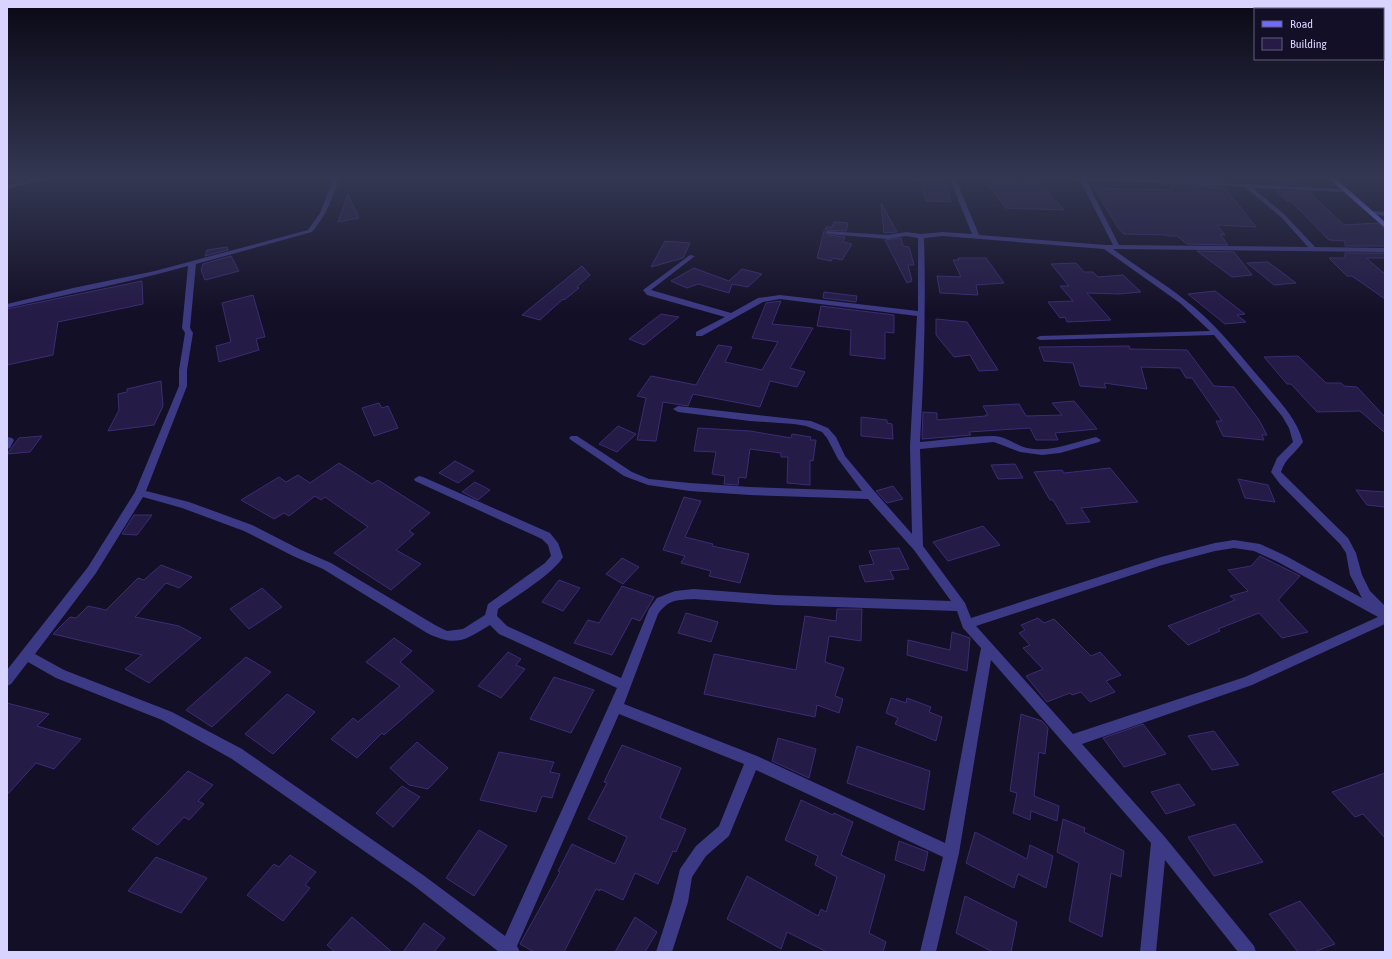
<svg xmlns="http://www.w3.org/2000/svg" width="1392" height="959" font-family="'Asap Condensed',sans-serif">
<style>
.building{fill:#241b47;stroke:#3b2d73}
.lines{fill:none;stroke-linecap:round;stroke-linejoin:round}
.minor{fill:#3d3a85;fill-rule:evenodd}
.secondary{fill:#6f6bff;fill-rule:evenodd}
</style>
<rect width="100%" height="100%" fill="#130f26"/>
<g class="building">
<path d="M1171,177h46l3,4 -49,-2z"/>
<path d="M1264,177l30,1 8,7 -32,-1z"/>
<path d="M920,179l24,1 7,22 -25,-1z"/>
<path d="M985,181l54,1 25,28 -58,-2z"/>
<path d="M1171,185l54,3 31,39 -39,-2 8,10 -5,-1 8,11 -41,-1 -10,-8h-9l-1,-1 -43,-1 -5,-5 -25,-41 77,2z"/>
<path d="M1277,191l32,1 35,33 34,-2 7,6v17h-40v-5l-16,-1 -38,-39h-4z"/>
<path d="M348,194l11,24 -21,4z"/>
<path d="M881,203l16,29 -13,1z"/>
<path d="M834,222l14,1 -2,8 -21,-1 1,-3h6z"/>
<path d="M824,231l3,4 18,2 -2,5 9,2 -10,16 -9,-2 -2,3 -14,-3z"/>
<path d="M901,238l2,8 6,1 5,18h-6l4,16 -5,2 -21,-41 -1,-2z"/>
<path d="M665,241l25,2 -7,15 -32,9z"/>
<path d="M227,247l1,3 -23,6 2,-6z"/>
<path d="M1197,251l37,1 18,23 -20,2z"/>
<path d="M1345,253h40v5h-19l19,16v25l-33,-23h-5l-18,-18h16z"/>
<path d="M231,256l8,15 -34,9 -4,-10 2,-6z"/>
<path d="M958,258h28l18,25 -28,2 2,10 -38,-2 -3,-17 24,1 -8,-17h6z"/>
<path d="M1268,262l28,21 -22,2 -27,-22z"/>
<path d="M1076,263l8,9h9l5,5 25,-2 18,17 -22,2 -32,-1 24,27 -44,2 -2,-5 -5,1 -12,-16 25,-1 -13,-15h9l-18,-22z"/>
<path d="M582,266l8,9 -13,12 2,1 -15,12 -1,-1 -23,21 -18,-5z"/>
<path d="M694,268l35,13 13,-12 20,5 -14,13 -16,-3 -3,9 -31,-9 -11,4 -16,-7z"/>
<path d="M142,281l1,23 -85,18 -5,33 -46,10v-56z"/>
<path d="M1215,291l30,23 -8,1 9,7 -21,2 -37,-30z"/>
<path d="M824,292l33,4 -1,6 -33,-4z"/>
<path d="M253,295l12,42 -9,2 3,11 -40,12 -3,-16 15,-4 -9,-39z"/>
<path d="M781,301l-9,23 41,4 -23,40 15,4 -8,15 -27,-6 -10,26 -67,-13 -5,12 -25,-4 -7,39 -19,-1 9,-42 -9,-2 14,-20 45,9 22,-40 14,2 -7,15 37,8 16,-28 -26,-4 14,-35z"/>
<path d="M821,306l73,9v18l-9,-1v27l-35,-4 1,-25 -34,-4z"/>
<path d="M661,314l18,3 -35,28 -15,-6z"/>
<path d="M936,319l31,3 31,48 -19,1 -9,-16 -16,2 -18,-22z"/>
<path d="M1129,346l1,3 57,1 27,36 20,1 25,33 8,15h-5l2,5 -41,-4 -7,-15h6l-30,-43h-6l-6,-10 -39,-1 6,22 -43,-6 2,5 -26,-2 -7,-23 -29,-2 -5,-14z"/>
<path d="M1298,356l28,27h15l3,3 13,1 28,30v16l-25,-22 -43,1 -26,-28h-4l-23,-27z"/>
<path d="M161,381l2,25 -9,19 -46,6 11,-21 -1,-16 9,-2v-3z"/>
<path d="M1074,401l23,28 -42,4 3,7h-22l-6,-12 -61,4 2,3 -49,4 1,-27 14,1v7l49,-4 -1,-1h3l-5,-9 36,-2 7,12 36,-1 -10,-12z"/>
<path d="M379,403l3,5 6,-2 10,22 -24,8 -12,-28z"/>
<path d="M861,417l26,3v3l5,1 1,15 -32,-3z"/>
<path d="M618,426l18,8 -19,18 -18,-8z"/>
<path d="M698,428l52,3 41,7 1,-4 19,3 -1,3h6l-3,21 -3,-1v25l-23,-2 1,-26h-7v-4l-31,-4 -4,29 -7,-1 -1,8 -14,-1 1,-8 -13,-2 4,-22 -22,-1z"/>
<path d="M42,436l-12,16 -23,2 12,-16z"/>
<path d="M455,461l19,10 -16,12 -19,-10z"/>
<path d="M339,463l33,21 6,-4 52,33 -21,18 5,3 -18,16 25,14 -30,26 -57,-37 34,-26 -43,-30 -4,3 -6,-4 -26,20 -5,-3 -10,6 -33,-19 38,-23 7,5 12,-7 12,8z"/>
<path d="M1015,464l8,14 -25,1 -7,-14z"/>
<path d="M1110,468l28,34 -57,6 9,14 -23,2 -14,-24h-3l-16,-28 28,-2 2,3z"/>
<path d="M1238,479l30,6 7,17 -30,-4z"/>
<path d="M475,482l15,8 -12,10 -16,-8z"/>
<path d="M893,486l10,13 -16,4 -11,-12z"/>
<path d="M1356,490l29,2v15l-18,-2z"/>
<path d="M684,497l17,4 -16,36 28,7 -1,2 37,8 -9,29 -31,-7 2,-5 -30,-8 4,-7 -22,-6z"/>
<path d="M134,515h18l-15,20 -15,-1z"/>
<path d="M983,526l17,19 -52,16 -15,-19z"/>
<path d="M899,548l10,21 -19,2 4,8 -29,3 -6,-16 15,-2 -5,-13z"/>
<path d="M1260,556l40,20 -22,24 30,32 -26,6 -23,-25 -41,16 2,2 -32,14 -20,-19 67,-26 -5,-4 18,-5 -20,-21 23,-4z"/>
<path d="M622,558l17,9 -16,17 -17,-10z"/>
<path d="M161,565l31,12 -13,11 -13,-5 -31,34 44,9 22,12 -52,45 -24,-14 17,-14 -89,-21 17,-17 6,1 12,-12 18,4 32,-32 6,2z"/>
<path d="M559,580l21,8 -17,23 -21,-9z"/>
<path d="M622,586l32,11 -14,24 -8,-3 -20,37 -38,-12 14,-23 11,3z"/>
<path d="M262,588l20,19 -33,22 -19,-20z"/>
<path d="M837,609h25l-1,32 -32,-5 -4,26 19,6 -9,28 8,3 -4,14 -22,-8 -2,12 -111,-23 10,-40 82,16 9,-54 31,5z"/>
<path d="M686,613l32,9 -7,20 -33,-9z"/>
<path d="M1038,618l6,5 10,-4 37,37 9,-4 21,23 -15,6 9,11 -25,10 -9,-10 -9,3 -2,-2 -23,9 -21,-26 17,-7 -20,-21 7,-3 -11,-12 6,-3 -4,-5z"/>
<path d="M952,632l18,6 -3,33 -60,-16 1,-15 42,10z"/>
<path d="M394,638l18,13 -12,11 34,29 -50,44 -2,-2 -25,25 -26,-19 22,-21 5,4 42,-36 -34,-24z"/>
<path d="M508,652l13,7 -5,6 9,4 -24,29 -23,-12z"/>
<path d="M246,657l25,15 -59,55 -26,-17z"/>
<path d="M554,677l40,13 -23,43 -41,-14z"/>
<path d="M287,694l28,18 -42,42 -28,-20z"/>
<path d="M891,698l15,5 1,-5 24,9 -2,5 13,5 -6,24 -41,-17 3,-6 -12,-5z"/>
<path d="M7,703l42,11 -12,12 44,13 -27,30 -18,-6 -29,32z"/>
<path d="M1021,714l21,7 6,7 -3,26 -6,-2 -5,44 25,10 -2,15 -26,-10 -1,9 -17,-7 4,-20 -7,-2z"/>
<path d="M1143,724l23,30 -42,13 -21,-29z"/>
<path d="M1214,731l25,34 -27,5 -24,-34z"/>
<path d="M778,738l38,11 -7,29 -37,-17z"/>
<path d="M417,742l31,26 -20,21 -19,-4 -19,-17z"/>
<path d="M622,745l59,23 -21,50 26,11 -10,23 -3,-1 -15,33 -23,-11 -12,27 -23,-11v2l-4,-2 -32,63h-30l-14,-8 40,-72 -2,-1 14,-27 43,20 12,-27 -39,-18 19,-36 -3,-1z"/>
<path d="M857,746l73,25 -6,39 -77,-27z"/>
<path d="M499,752l55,10 -4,10 10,2 -8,24 -10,-2 -6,16 -56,-12z"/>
<path d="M188,771l25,14 -15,16 6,3 -15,16 -5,-3 -26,28 -26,-16z"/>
<path d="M1385,773v65l-22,-24 -8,3 -23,-25z"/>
<path d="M1179,784l16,21 -29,9 -15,-22z"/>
<path d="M402,786l18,11 -27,30 -17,-14z"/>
<path d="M801,800l32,15 1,-2 19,9 -12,33 44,20 -16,58 17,9 -3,10h-56l-40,-20 -6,17 -54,-30 20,-43 71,40 3,-7 5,3 11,-35 -22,-12 3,-9 -33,-16z"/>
<path d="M1063,819l22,9 -1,4 40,19 -3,26 -10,-4 -9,64 -33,-16 10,-58 -22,-11z"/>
<path d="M1235,824l28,38 -49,14 -26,-39z"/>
<path d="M479,830l28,16 -33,50 -28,-18z"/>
<path d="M975,832l52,27 3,-14 23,11 -7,32 -28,-14 -4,14 -48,-25z"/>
<path d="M899,841l29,11 -4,19 -29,-11z"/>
<path d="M290,855l26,17 -11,13 5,3 -27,33 -36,-26 27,-31 5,3z"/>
<path d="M156,857l51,21 -26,35 -53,-22z"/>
<path d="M965,896l52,26 -6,30h-18l-37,-19z"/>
<path d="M1300,901l35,43 -21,8h-16l-29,-38z"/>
<path d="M352,917l40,35h-57l-8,-7z"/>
<path d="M635,917l22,15 -12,20h-30z"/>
<path d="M424,923l21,15 -11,14h-31z"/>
</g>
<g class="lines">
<g class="minor">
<path d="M41,177h12l-46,12v-4z"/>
<path d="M334,177h6c-7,20 -14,39 -28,55l-116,32 -6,64 3,5 -6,37v16l-41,105 43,11 63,23 49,25 30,13 104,62 12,6 16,-2 22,-14 3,-11 57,-41 6,-7 -3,-11 -6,-6 -127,-58 -1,-2 5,-3 4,1 127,56 8,10 5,14c-10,17 -48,40 -65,52l-1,7 10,10 114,52 28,-69 8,-11 18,-7 19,-2 81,6 176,6 -37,-51 -46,-51 -118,-4 -60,-4 -42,-6 -24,-9 -53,-36 -2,-2 2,-2h6l55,36 17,7 41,4 60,4 112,4 -24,-32 -11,-21 -5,-6 -16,-6 -12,-2 -44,-3 -72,-9 -5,-3 5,-3 133,15 17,7 8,9 9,19 30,36 37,42 -2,-88 7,-130 -137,-17 -17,3 -61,34h-6v-4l29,-15 -78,-22 -4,-5 47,-35 5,1 -44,34 80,23 27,-15 22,-3 138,16v-73l-12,-2 -18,3 -60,-5 -2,-1v-2l62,4 18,-3 15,2 22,-2 29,2 -23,-57h6l24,58 127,10h7l-33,-65 -20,-3h50l233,12 1,1 -3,2 -88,-4 32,27 30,32 70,1v4l-272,-3c27,20 56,37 82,59 26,22 47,50 70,76 15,18 32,35 38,58 -7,11 -18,16 -22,30l67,66 8,15 6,22 8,16 15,15v18l-133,61 -170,59 82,92 90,110 2,6h-18l-73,-92 -9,92h-16l11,-109 -160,-183 -32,193 -23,99h-16l23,-95 -187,-87 -27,66 -23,20 -14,21 -4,25 -16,50h-16l16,-50 8,-33 16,-23 23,-20 25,-62 -125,-50 -102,232 3,6h-21l-86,-67 -181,-126 -70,-39 -106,-42 -28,-16 -17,22 -4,2v-16l81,-103 47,-75 44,-106v-16l6,-37 -3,-5 6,-62c-60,17 -121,28 -181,42v-4l66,-16 82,-17 153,-41 12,-17zM1086,180l159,7 36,30 27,30 -189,-2zM943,236l161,13 76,54 30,28 -170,5 -4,2 4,2 174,-5 68,81 7,12 4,14 -16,16 -6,14 9,12 60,60 6,9 4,22 12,23 -76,-42 -26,-12 -26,-4 -19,3 -54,14 -190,61 -6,-15 -42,-57 -3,-97 74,-7 26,10 22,3 18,-2 39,-11 2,-2 -5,-3c-22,5 -46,16 -69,11 -12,-3 -21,-12 -34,-12 -24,0 -49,4 -73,6 4,-68 6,-136 4,-204zM143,497l39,11 62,23 49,25 30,13 104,64c29,14 37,8 63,-8l9,9 118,54 -112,248 -82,-61 -181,-126 -70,-37 -108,-42 -29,-16 61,-81zM1234,548l20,3 24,11 100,55 -133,60 -172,57 -97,-108 186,-61 53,-14zM694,599l81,6 182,6 6,17 18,20 -36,195 -188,-87 -133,-52 34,-90c11,-15 19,-14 36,-15z"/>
<path d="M1374,211l11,1v4l-13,-2 -1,-1z"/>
<path d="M7,437l5,1 2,2 -4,8 -3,1z"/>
</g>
<path class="secondary" d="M1327,177h7l51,45v6z"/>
</g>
<linearGradient id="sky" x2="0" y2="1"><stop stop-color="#0a0815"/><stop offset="0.57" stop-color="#333752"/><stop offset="1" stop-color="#333752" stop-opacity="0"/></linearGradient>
<rect width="1392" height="312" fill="url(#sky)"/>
<rect width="1392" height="959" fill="none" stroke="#d9d4ff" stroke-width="16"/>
<rect x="1254" y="8" width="130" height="52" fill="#130f26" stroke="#625e7d"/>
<rect x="1262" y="21" width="20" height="6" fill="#6f6bff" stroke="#625e7d"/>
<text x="1290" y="28" font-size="12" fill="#d9d4ff">Road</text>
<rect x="1262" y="38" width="20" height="12" fill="#241b47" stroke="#625e7d"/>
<text x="1290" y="48" font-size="12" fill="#d9d4ff">Building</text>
</svg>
